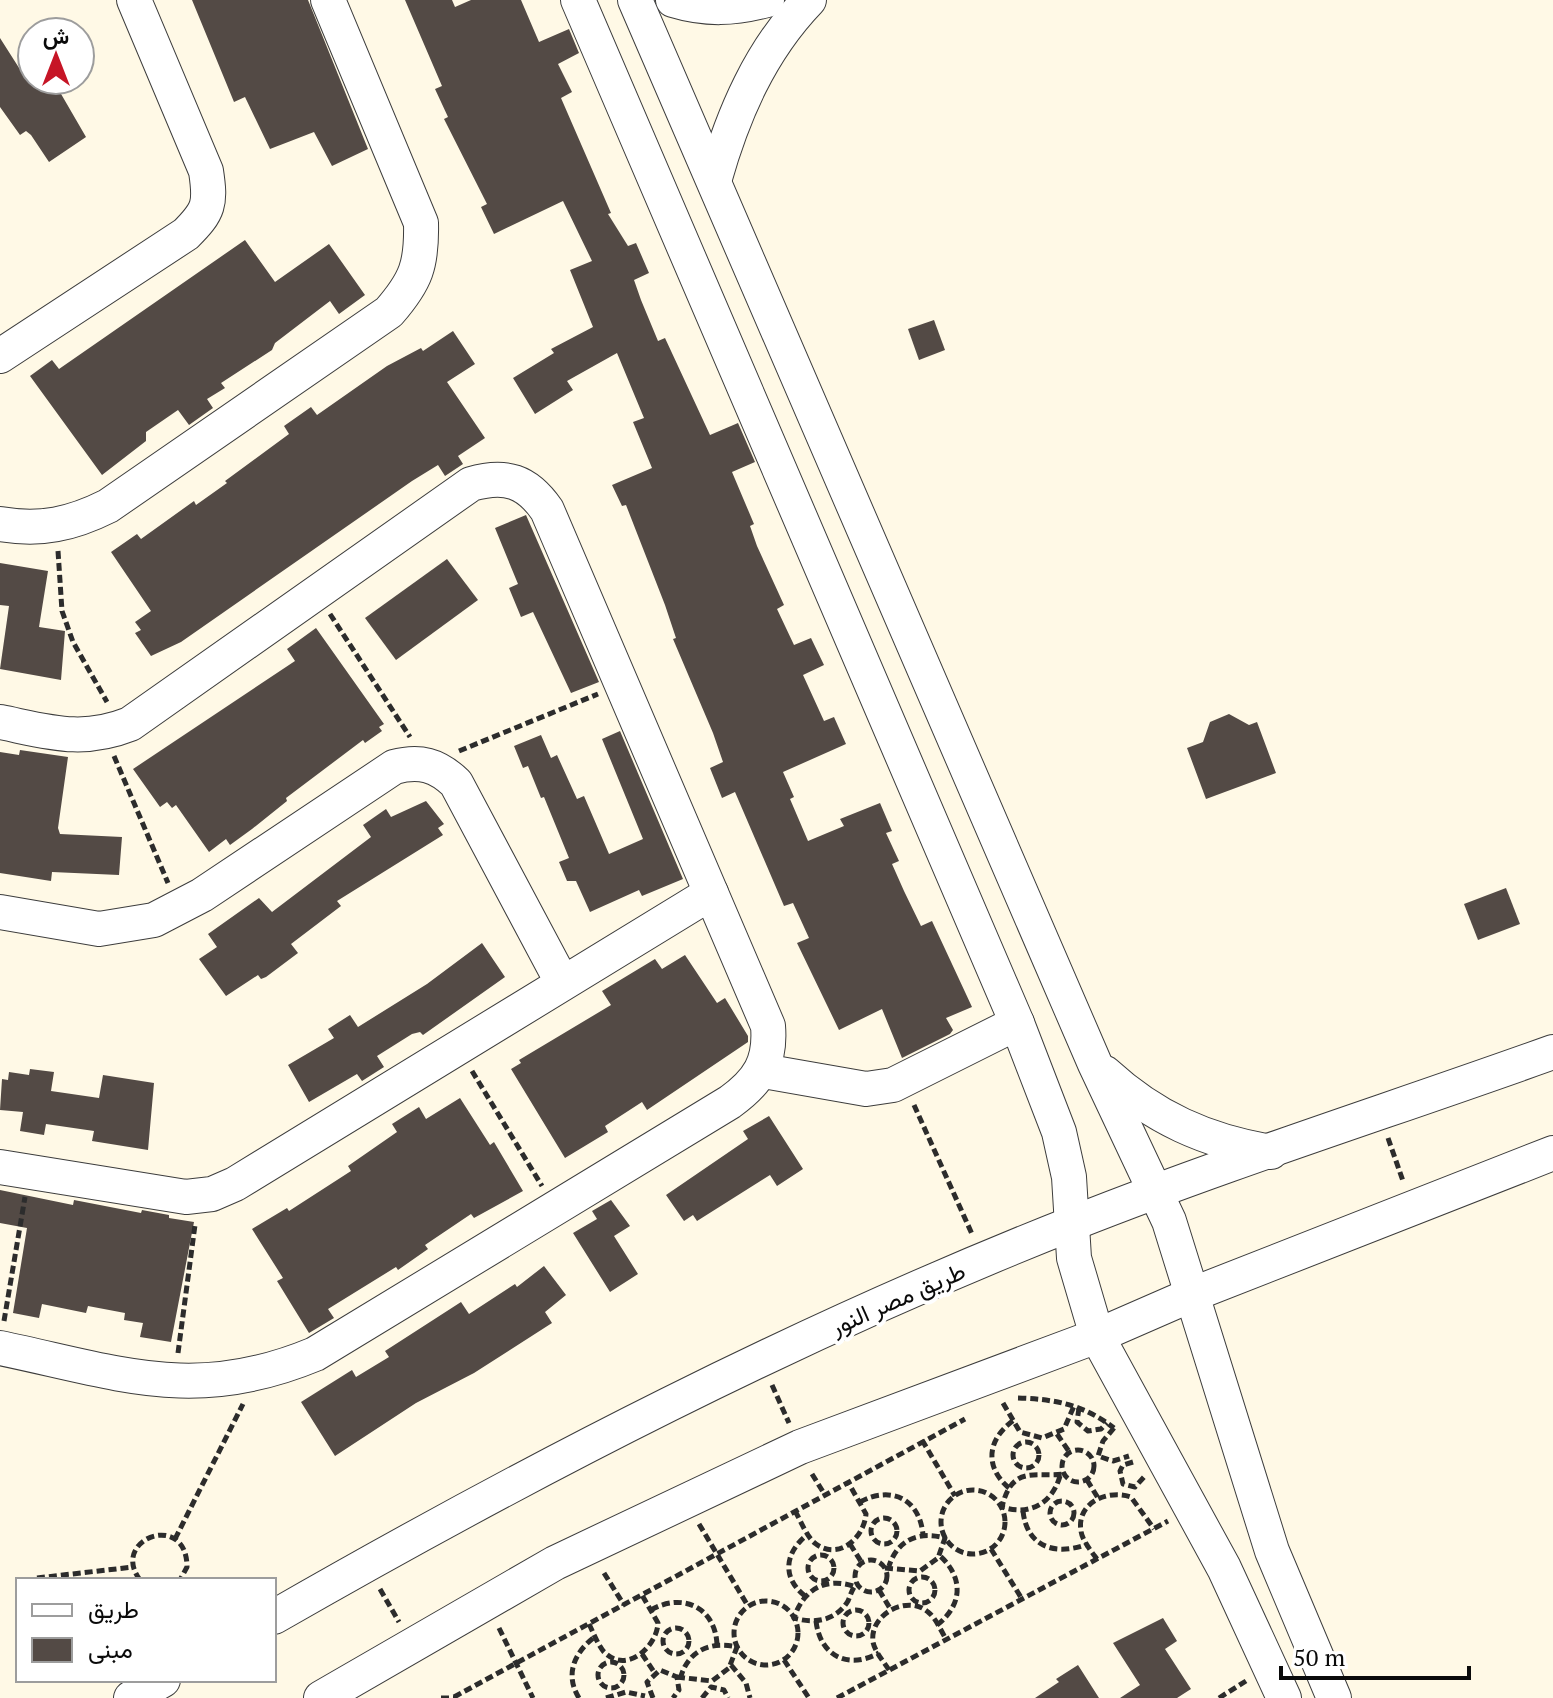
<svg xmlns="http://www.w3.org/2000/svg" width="1553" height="1698" font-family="'PT Serif',Vazirmatn,serif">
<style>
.building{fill:#534a45}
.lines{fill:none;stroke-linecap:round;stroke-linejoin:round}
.minor-casing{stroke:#3d3d3d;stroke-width:36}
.path{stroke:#2c2c2c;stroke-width:5;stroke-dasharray:8 4;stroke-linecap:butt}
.minor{stroke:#fff;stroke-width:34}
.labels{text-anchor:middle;stroke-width:8;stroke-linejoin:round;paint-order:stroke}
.street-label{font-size:24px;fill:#0a0a0a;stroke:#fff}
</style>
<rect width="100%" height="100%" fill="#fff9e6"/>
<g class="building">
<path d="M192,0h116l60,149 -36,17 -18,-34 -44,17 -25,-52 -11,5z"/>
<path d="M405,0h47l3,7 16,-7h50l18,42 30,-13 10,24 -21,11 14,28 -11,6 50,115 -3,1 20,32 8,-3 13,30 -15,7 7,20 17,41 7,-3 45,97 28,-12 17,39 -23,10 22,52 -4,2 7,20 27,59 -7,4 17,36 17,-7 13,27 -21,10 21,46 10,-4 12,27 -63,28 11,25 -4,2 18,42 36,-15 -4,-7 40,-16 12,28 -6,2 13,28 -7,3 12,27 17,35 11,-5 40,86 -26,11 7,12 -3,4 -48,24 -20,-49 -43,21 -42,-87 12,-5 -16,-35 -9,3 -49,-114 -13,6 -12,-30 13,-6 -10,-29 -40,-94 3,-1 -11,-33 -39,-100 -4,1 -10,-21 40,-17 -19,-46 11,-4 -27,-65 -50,28 6,9 -38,24 -22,-36 41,-25 -3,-4 42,-22 -23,-57 22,-9 -29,-60 -69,33 -13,-27 6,-3 -43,-85 4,-2 -13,-28 7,-3z"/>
<path d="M0,38l21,33 11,-8v17h12l8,11 5,-4 29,50 -37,25 -18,-27 -5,-4 -6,4 -20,-28z"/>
<path d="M245,240l30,42 54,-38 36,51 -26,19 -9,-13 -55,42 -3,7 -51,33 4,5 -18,11 6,9 -24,17 -11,-15 -32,22v9l-44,34 -72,-99 22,-16 7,9z"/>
<path d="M934,320l11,30 -26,10 -11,-31z"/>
<path d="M453,331l22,33 -28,18 38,56 -27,18 5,8 -18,12 -7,-11 -26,16 -231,161 -30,14 -16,-23 6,-3 -6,-8 16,-11 -40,-59 26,-18 4,5 53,-38 2,4 31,-22 -2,-2 64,-47 -5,-8 27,-19 6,8 70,-49 34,-18 2,3z"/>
<path d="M526,515l73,167 -28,11 -38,-81 -12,5 -12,-29 9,-4 -23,-56z"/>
<path d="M447,559l31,41 -82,60 -31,-42z"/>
<path d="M0,563l48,8 -9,56 26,4 -4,49 -61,-11 9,-63 -9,-1z"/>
<path d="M316,628l68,96 -5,3 3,4 -17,12 -2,-3 -77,58 1,3 -35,28 -22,16 -4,-6 -17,13 -33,-47 -4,3 -5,-6 -7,5 -27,-38 162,-108 -8,-12z"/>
<path d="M1229,714l20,11 8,-3 19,51 -70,26 -19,-51 16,-6 7,-20z"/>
<path d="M620,731l63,148 -41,17 -3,-6 -49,22 -14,-31h-9l-8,-19 10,-4 -25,-61 -3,1 -13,-32 -5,2 -9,-22 27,-11 10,23 6,-3 20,44 7,-3 25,58 34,-15 -41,-100z"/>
<path d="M20,750l48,7 -10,71 2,6 62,3 -3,38 -67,-3 -1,9 -51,-8v-121l19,3z"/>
<path d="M426,801l18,23 -6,4 5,7 -106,66 4,5 -50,38 7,9 -32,24 -5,2 -3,-4 -32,21 -27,-37 18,-12 -9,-13 51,-36 13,14 99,-75 -8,-12 23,-16 5,8z"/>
<path d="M1506,888l14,36 -42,16 -14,-36z"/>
<path d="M482,943l23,34 -82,58 -3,-3 -8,2 -35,22 7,11 -22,14 -5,-7 -48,28 -21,-37 46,-27 -6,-9 22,-14 8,12 69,-43z"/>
<path d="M685,955l32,48 8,-5 23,38v6l-101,68 -5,-8 -37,24 3,6 -43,26 -54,-89 10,-6 -2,-3 92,-55 -9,-14 53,-32 7,10z"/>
<path d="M30,1069l24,3 -3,19 48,7 4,-23 51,8 -6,67 -56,-9 2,-10 -48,-7 -2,11 -24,-4 3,-19 -23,-2 2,-31 6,1 1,-8 20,3z"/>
<path d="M460,1098l30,47 4,-3 29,49 -49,27 -3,-4 -46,31 3,4 -30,21 -2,-3 -68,42 6,9 -25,15 -32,-52 6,-3 -31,-49 35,-21 2,3 62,-40 -3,-5 49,-34 -5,-8 27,-17 7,12z"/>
<path d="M769,1116l34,53 -26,17 -7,-11 -73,46 -4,-6 -9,6 -18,-26 82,-56 -5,-8z"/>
<path d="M0,1190l73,15 1,-5 67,13 1,-3 27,5v3l25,4 -23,120 -31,-5 3,-14 -19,-3 1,-7 -37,-7 -2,7 -44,-9 -3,14 -26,-5 14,-85 -27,-5z"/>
<path d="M611,1200l19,26 -16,10 24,38 -28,18 -37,-59 24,-14 -5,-8z"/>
<path d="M544,1266l22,29 -21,17 7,11 -78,50 -58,30 -81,53 -34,-54 51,-32 4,7 33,-20 -4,-6 76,-49 8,12 46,-30 2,3z"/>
<path d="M1163,1618l14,23 -12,8 26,40 -14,9h-57l20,-13 -27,-42z"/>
<path d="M1078,1665l21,33h-64l24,-16 -3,-3z"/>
</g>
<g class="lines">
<g class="minor-casing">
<g id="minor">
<path d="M578,0l439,1023 42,109 10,45 5,81 23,78 127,232 60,130"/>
<path d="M635,0l460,1064 74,157 103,330 62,147"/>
<path d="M673,0c33,10 61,9 94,0"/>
<path d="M714,181c19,-67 46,-130 95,-181"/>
<path d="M0,356l186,-122c23,-23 25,-30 20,-63l-72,-171"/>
<path d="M0,524c41,7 72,0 108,-18l281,-194c27,-31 33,-47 32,-89l-93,-223"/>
<path d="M0,722c50,10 82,21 130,2l341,-240c35,-10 56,-3 76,26l221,516c3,36 -9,55 -38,76l-415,252c-120,50 -195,19 -315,-6"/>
<path d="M0,912l99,17 55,-9 48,-25 192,-128c26,-7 43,-2 62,16l106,199"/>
<path d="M763,1071l103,18 27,-4 124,-62"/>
<path d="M1105,1073c49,45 101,68 166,79"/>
<path d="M0,1167l186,30 26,-3 23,-10 476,-291"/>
<path d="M274,1617c258,-148 525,-286 802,-395 157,-62 318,-113 477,-170"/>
<path d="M131,1698l32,-18"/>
<path d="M321,1698l234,-135 245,-116 297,-111 94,-41 362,-142"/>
</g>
</g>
<g class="path">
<path d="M58,551l4,60 11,31 34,60"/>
<path d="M330,614l80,123"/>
<path d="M459,751l139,-57"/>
<path d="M114,756l54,127"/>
<path d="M472,1071l70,115"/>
<path d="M914,1105l58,129"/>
<path d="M1388,1138l15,43"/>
<path d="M4,1321l21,-124"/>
<path d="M178,1353l17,-128"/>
<path d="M772,1385l17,38"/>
<path d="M1018,1398c37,1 66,7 96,30"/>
<path d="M1003,1403l17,29 22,6 22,-9 10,-23"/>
<path d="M1079,1408l-2,14 11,9 13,-2 6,-6"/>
<path d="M1114,1428l-11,13 -5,15 15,5 16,-5"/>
<path d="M1057,1434l13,19"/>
<path d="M922,1440l33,56"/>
<circle cx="1026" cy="1455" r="13"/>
<circle cx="1078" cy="1466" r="16"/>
<path d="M1133,1462l-10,3 -3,6 3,13 12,3 9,-10"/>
<path d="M812,1474l13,21"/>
<path d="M1060,1476c-8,28 -31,40 -58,31 10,-43 34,-29 62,-33"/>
<path d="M1087,1480l11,18"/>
<path d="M1009,1488c-25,-21 -22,-49 5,-68"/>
<circle cx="973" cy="1522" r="32"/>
<circle cx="1062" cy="1513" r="12"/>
<path d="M860,1502c31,-17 60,-3 63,33"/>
<path d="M795,1511c6,10 12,27 21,33 24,17 48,-7 50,-30l-18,-32"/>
<path d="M1023,1511c4,37 33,45 65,33"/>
<circle cx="884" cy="1531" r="13"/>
<path d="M699,1524l49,82"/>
<path d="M175,1539l68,-135"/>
<path d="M850,1544l12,19"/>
<path d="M991,1549l31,50"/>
<circle cx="821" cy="1568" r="13"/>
<path d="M1097,1559c-6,-8 -15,-19 -16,-28 -5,-29 28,-42 50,-34l23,32"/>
<circle cx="871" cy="1576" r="16"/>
<path d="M885,1568l35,3 18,-13 7,-20c-26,-7 -47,1 -56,28"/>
<path d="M604,1573l20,32"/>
<circle cx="922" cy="1590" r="13"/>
<path d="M37,1578l96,-11"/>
<path d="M140,1580c-31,-41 47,-70 47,-13l-7,13"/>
<path d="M853,1586c-28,-9 -50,4 -59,32 20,6 42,3 54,-17 3,-7 4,-12 9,-18"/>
<path d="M380,1589l19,33"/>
<path d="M879,1590l12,20"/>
<path d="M805,1596c-24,-19 -20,-44 3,-62"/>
<circle cx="766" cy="1633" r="32"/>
<circle cx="856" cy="1623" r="13"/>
<path d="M651,1610c31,-18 64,-3 66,34"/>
<path d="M816,1621c4,35 32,49 63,32"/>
<path d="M589,1624c4,8 9,21 15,28 23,23 53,-6 54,-29l-16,-28"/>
<path d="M937,1625c26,-20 27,-48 2,-70"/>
<circle cx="676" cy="1641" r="13"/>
<path d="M499,1628l34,70"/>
<path d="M642,1654l12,18"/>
<path d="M784,1660l25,38"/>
<circle cx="611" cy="1675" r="13"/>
<path d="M731,1665l15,18 4,15"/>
<path d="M889,1670c-5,-8 -14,-18 -16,-28 -4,-28 35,-48 55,-30 8,6 13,19 18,27"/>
<path d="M677,1677l35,4 17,-13 8,-21c-26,-6 -48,3 -56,29"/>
<path d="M454,1697l511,-278"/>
<path d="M441,1698h14"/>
<path d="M579,1698c-15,-24 -4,-47 17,-62"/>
<path d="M606,1698l20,-6 19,4"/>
<path d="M653,1698l-6,-16 13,-12 17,7 2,13 -6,8"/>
<path d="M702,1698l9,-11 13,3 4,8"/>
<path d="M837,1698l331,-177"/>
<path d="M1219,1698l27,-17"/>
</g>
<use href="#minor" class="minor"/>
</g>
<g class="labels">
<g class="street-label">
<text transform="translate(898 1299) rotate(-24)" y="8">طريق مصر النور</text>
</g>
</g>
<rect x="16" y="1578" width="260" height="104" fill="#ffffff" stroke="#9d9d9d" stroke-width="2"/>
<rect x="32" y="1604" width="40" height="12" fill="#ffffff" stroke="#9d9d9d" stroke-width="2"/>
<text x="88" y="1618" font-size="24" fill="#0a0a0a">طريق</text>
<rect x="32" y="1638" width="40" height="24" fill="#534a45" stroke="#9d9d9d" stroke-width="2"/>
<text x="88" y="1658" font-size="24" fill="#0a0a0a">مبنى</text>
<g transform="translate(56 56)"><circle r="38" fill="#ffffff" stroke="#9d9d9d" stroke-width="2"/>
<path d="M0-6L14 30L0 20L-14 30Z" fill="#c61526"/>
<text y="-12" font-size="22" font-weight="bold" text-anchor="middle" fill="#0a0a0a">ش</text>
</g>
<path d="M1281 1666v12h188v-12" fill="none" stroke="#0a0a0a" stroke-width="4"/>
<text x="1293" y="1666" font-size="24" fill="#0a0a0a" stroke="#ffffff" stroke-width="6" paint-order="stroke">50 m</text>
</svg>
